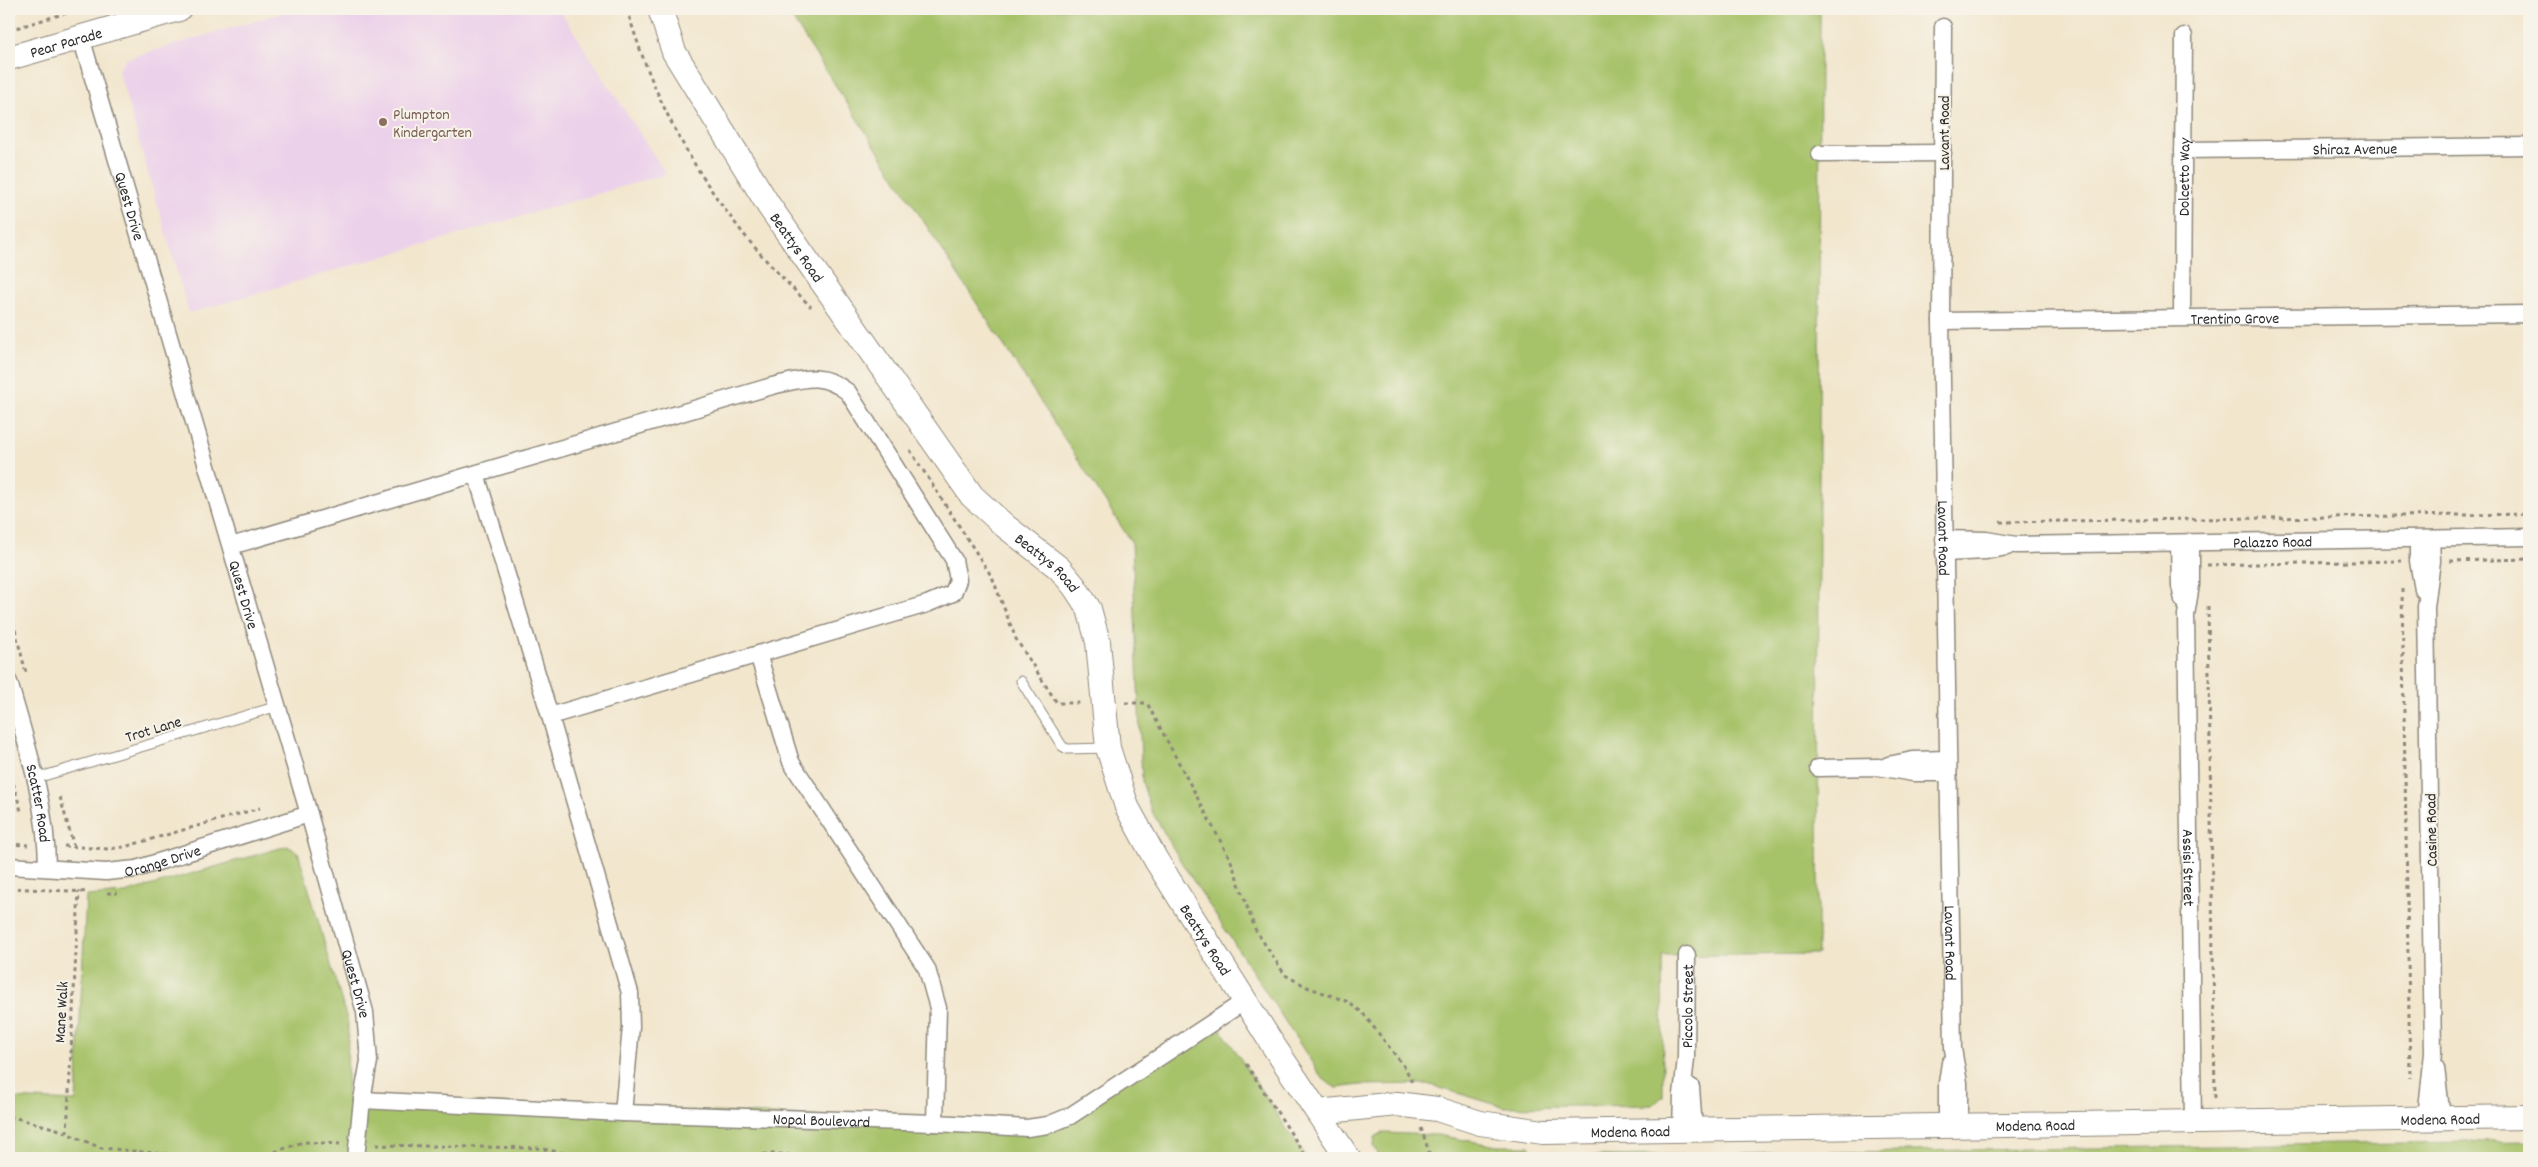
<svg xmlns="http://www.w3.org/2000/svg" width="2538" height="1167" font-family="Dekko,sans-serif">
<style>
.built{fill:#ecd1ea}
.green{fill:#a7c36a;stroke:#69774a}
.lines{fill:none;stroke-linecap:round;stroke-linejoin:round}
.lane-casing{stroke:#8e887c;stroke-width:11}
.street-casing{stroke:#8e887c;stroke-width:19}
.secondary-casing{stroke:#8e887c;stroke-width:26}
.path{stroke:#8e887c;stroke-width:3;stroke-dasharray:4 4;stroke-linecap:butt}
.lane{stroke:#fff;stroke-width:9}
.street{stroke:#fff;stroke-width:16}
.secondary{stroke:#fff;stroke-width:24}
.education-dot{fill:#8d6e63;stroke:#f7f3e8;stroke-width:2}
.labels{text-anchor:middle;stroke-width:4;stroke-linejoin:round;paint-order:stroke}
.street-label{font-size:16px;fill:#2b2b2b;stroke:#f7f3e8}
.education-label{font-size:16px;fill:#785e54;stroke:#f7f3e8;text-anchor:start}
</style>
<rect width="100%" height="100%" fill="#f7f3e8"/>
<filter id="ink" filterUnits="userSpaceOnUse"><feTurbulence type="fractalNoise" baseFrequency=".02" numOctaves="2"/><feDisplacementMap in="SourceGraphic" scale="10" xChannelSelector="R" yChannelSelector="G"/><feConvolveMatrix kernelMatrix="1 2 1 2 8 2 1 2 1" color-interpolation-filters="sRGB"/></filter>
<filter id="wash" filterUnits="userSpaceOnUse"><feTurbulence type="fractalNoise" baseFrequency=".0096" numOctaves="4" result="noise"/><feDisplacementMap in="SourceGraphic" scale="20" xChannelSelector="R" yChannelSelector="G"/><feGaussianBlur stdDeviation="1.12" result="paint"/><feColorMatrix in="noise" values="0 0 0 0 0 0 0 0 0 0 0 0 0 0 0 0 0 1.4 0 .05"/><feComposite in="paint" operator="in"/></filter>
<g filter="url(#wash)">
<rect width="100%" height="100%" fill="#f2e6cd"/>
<path class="built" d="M296,9h263l107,165 -477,139 -71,-243 7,-11z"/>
<g class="green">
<path d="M786,9h1034l-2,945 -156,2 1,140 -10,9 -149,2 -77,-23 -67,1 -24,3 -14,-10 -139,-213 -32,-55 -9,-28 -10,-239z"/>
<path d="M287,846l11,6 50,171 -1,75 701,27 167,-105 91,138h-1297v-60l67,3 10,-205 39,-3z"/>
<path d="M1382,1133l56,2 59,11h32l7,11 993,-16v17h-1149l-6,-12 1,-9z"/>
</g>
</g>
<g filter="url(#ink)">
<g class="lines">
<g class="lane-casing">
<g id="lane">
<path d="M1021,681l41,65 5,3 41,-1"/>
<path d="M37,778l241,-72"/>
</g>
</g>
<g class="street-casing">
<g id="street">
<path id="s1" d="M1943,27l-2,294 12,728 6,34v43"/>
<path id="s2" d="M81,37l228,777 56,198 4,49 -7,39 -6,58"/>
<path id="s3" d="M2183,150l346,-4"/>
<path d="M1820,154l123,-1"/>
<path id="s4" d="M2182,317l2,-281"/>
<path id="s5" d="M1941,321l588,-7"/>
<path d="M476,474l74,242 80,277 1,34 -8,86"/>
<path id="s6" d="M1944,539l42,1 30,5 513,-8"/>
<path d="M2418,539v22l5,29"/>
<path d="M2179,543l1,43 3,14"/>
<path id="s7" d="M2191,543v42l-5,30 7,507"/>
<path d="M231,546l541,-160c32,-7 48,-15 76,6l106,168 4,20 -5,13 -26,11 -377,112"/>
<path d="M1944,553l42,-2 21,-4"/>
<path d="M758,654l33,108 136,207 11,39 -3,115"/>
<path id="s8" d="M9,682c17,61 38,122 38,186"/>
<path d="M1888,765l25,-5 34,-1"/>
<path d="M1818,768l60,-1 35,6h34"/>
<path id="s9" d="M9,866l97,6 30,-3 173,-55"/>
<path d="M2436,1068l6,50"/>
<path d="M1691,1087l3,43"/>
<path id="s10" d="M362,1100l261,13 312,10 92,5 21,-3 22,-9 175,-115"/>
<path d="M2426,1118l7,-65 -7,-446 6,-46 -1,-22"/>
<path d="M1947,1127v-44l3,-20"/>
<path id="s11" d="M1681,1130l1,-35 4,-37 1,-103"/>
</g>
</g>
<g class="secondary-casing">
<g id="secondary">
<path id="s12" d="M660,9l14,43 95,154 203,290 33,30 54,42 15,18 15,23 9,33 10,106 19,59 29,53 117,185 75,113"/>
<path id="s13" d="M9,58l170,-49"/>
<path id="s14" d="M1318,1112l79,-8 40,5 43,14 63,9 986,-15"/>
</g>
</g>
<g class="path">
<path d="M627,9c24,82 59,151 112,219 21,28 48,54 72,79"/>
<path d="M9,30l71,-21"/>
<path d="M910,450l82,127 24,62 41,64h25"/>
<path d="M2000,522l529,-8"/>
<path d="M2450,561l79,-2"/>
<path d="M2207,565l194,-4"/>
<path d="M2402,589l8,489"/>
<path d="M9,606l17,67"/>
<path d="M2208,606l7,492"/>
<path d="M1125,703h22l84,158 24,68 30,46 22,12 39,14 16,11 44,57 7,16"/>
<path d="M9,768l12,43"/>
<path d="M60,797l14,50"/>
<path d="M9,844l19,1"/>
<path d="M64,846l44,3 16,-2 136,-39"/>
<path d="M9,888l79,4"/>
<path d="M107,893h10"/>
<path d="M1246,1064l61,94"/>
<path d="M9,1118h7l41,11 44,19 96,9h40l32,-3 34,-12 37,2"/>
<path d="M1421,1128l10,30"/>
<path d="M67,1133l12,-242"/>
<path d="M376,1145l161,3 53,10"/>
<path d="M739,1158c24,-5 44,-6 68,0"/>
<path d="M955,1158l65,-5 46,5"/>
</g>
<use href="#lane" class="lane"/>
<use href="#street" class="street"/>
<use href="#secondary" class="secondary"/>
</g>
</g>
<circle class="education-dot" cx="383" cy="122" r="5"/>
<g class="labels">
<g class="street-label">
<text dy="6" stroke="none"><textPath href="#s13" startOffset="59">Pear Parade</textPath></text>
<text transform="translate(1943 133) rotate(-90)" y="6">Lavant Road</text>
<text dy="6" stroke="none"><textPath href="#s3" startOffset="172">Shiraz Avenue</textPath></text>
<text dy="6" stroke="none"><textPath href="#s4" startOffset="140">Dolcetto Way</textPath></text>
<text dy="6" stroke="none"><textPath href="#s2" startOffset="176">Quest Drive</textPath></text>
<text dy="6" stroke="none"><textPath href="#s12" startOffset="276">Beattys Road</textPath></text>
<text dy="6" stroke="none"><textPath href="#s5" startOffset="294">Trentino Grove</textPath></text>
<text dy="6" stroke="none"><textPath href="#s1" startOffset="511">Lavant Road</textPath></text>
<text dy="6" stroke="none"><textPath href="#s6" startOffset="329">Palazzo Road</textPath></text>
<text dy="6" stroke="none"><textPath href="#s12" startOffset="681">Beattys Road</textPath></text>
<text dy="6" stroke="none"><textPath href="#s2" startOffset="581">Quest Drive</textPath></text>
<text transform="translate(153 728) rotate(-17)" y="6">Trot Lane</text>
<text dy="6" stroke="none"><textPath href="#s8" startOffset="125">Scatter Road</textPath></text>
<text transform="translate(2430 830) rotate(-91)" y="6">Casine Road</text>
<text dy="6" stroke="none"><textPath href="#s9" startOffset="155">Orange Drive</textPath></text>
<text dy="6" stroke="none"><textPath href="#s7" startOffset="325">Assisi Street</textPath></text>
<text dy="6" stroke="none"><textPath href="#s12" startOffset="1101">Beattys Road</textPath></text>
<text dy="6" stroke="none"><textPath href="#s1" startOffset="916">Lavant Road</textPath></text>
<text dy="6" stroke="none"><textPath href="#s2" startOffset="986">Quest Drive</textPath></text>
<text dy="6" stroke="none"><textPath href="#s11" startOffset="124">Piccolo Street</textPath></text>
<text transform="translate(60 1012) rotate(-87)" y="6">Mane Walk</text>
<text dy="6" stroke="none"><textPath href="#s14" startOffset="1126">Modena Road</textPath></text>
<text dy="6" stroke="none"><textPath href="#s10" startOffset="460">Nopal Boulevard</textPath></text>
<text dy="6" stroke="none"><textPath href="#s14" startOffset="721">Modena Road</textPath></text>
<text dy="6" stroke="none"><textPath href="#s14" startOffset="316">Modena Road</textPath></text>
</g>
<g class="education-label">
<text x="393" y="119">Plumpton<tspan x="393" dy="18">Kindergarten</tspan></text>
</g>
</g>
<rect width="2538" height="1167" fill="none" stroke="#f7f3e8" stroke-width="30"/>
</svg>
